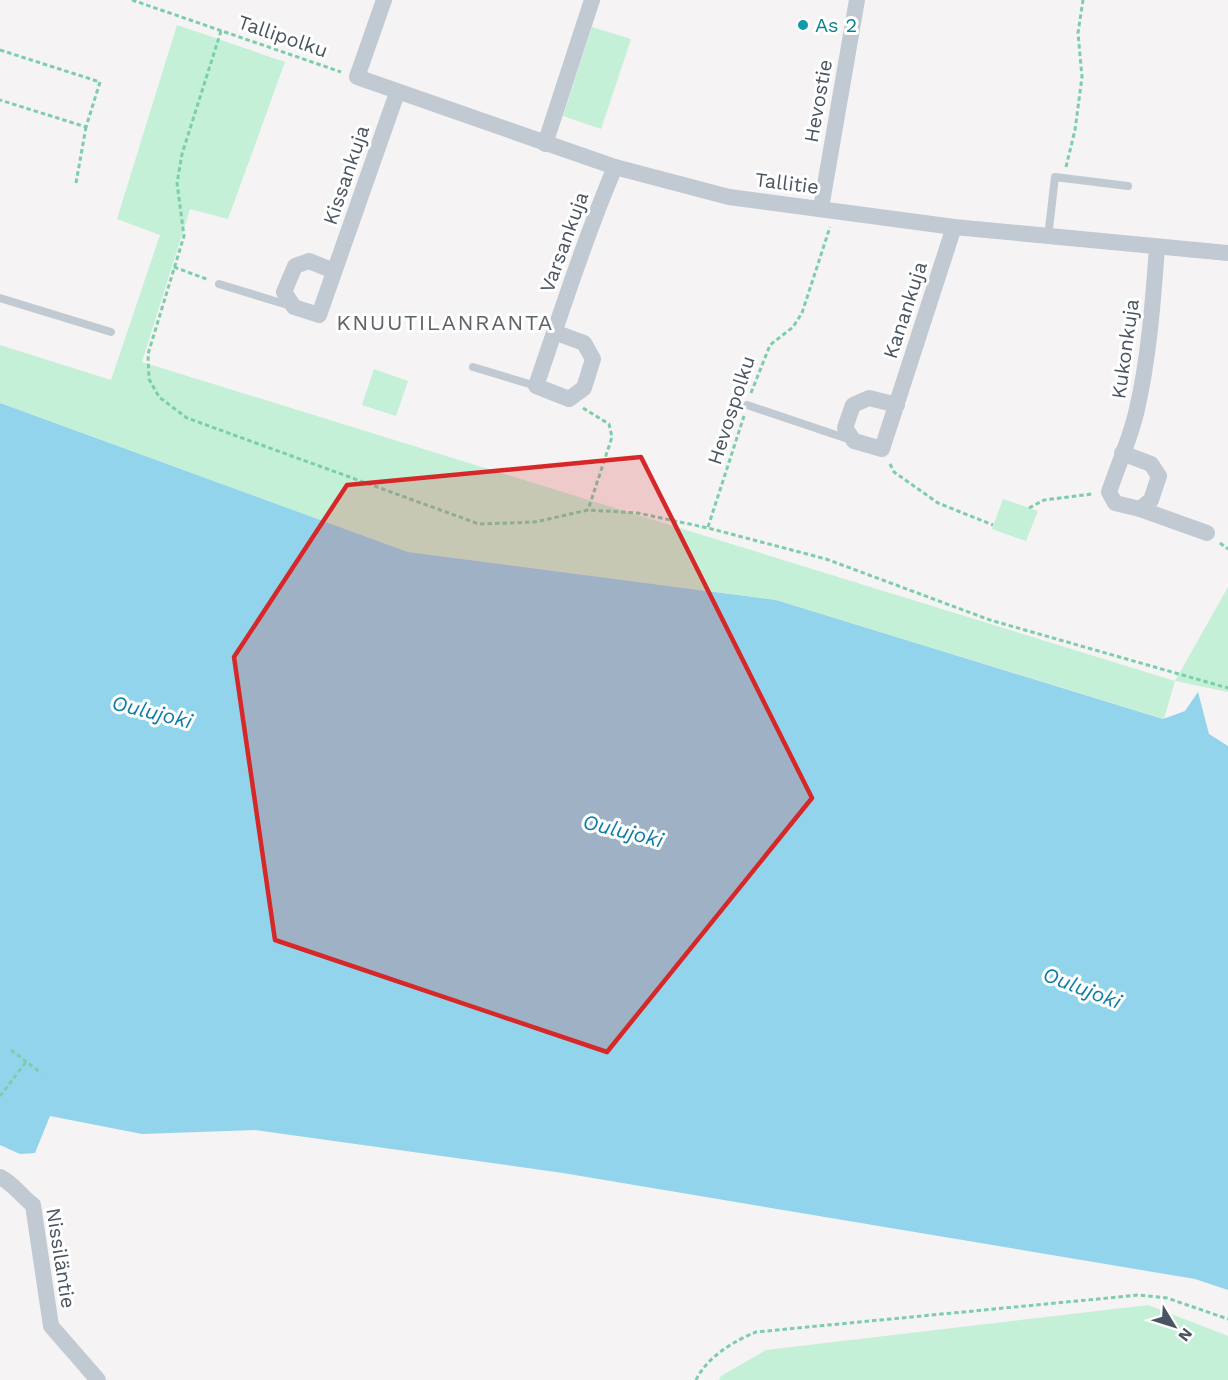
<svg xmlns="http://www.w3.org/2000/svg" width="1228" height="1380" font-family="'Work Sans',sans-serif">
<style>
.green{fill:#c4f0d8}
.water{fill:#92d4ec}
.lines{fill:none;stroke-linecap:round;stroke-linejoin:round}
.path{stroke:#7cceab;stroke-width:3;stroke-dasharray:4.5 3;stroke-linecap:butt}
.service{stroke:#c1c9d2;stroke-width:8}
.minor{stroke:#c1c9d2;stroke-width:16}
.marked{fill:#d62828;fill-opacity:0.2;stroke:#d62828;stroke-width:4.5;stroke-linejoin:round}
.culture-dot{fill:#0f9aa8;stroke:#fff;stroke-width:2}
.labels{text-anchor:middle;stroke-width:6;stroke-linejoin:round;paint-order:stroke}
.culture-label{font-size:20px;fill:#0d838f;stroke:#fff;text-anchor:start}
.street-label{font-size:20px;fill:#4a5561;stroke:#fff}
.water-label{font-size:21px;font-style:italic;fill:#0e7da8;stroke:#fff}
.quarter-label{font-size:22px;letter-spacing:1.5px;fill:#5f6268;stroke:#fff}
</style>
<rect width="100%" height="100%" fill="#f5f3f3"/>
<g class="green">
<path d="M177,25l108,37 -57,157 -38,-10 -48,153 1033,319 53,-94v105l-53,-11 -11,38 -388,-119 -368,-48 -408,-149v-58l111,35 49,-145 -43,-16z"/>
<path d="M592,27l39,12 -30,90 -38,-13z"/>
<path d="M374,369l34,12 -12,35 -34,-11z"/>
<path d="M1003,499l35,12 -12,30 -34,-12z"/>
<path d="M1148,1305l80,31v44h-509l2,-4 45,-26z"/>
</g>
<path class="water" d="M0,403l408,149 368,48 387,119 22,-8 13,-19 11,42 19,12v544l-33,-11 -632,-106 -308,-43 -113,4 -92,-18 -15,37 -15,1 -20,-9z"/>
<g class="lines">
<g class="path">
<path d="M132,0l209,72"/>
<path d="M221,31l-39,123 -5,29 7,53 -36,118 1,25 10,18 28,21 292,106 56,-2 53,-12 50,3 70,15 118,31 164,61 238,68"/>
<path d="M0,50l100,32 -14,45 -86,-27"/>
<path d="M1066,167l9,-37 7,-53 -4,-44 5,-33"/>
<path d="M76,183l10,-56"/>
<path d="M174,267l35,13"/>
<path d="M751,393l19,-48 23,-18 9,-14 28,-86"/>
<path d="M583,408l26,16 3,13 -24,73"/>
<path d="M890,464l4,8 44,31 55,22"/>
<path d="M1029,508l15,-8 48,-6"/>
<path d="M708,527l36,-111"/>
<path d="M1220,543l8,6"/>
<path d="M11,1050l30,23"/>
<path d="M0,1096l26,-34"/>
<path d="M696,1380c11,-23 38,-39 60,-48l383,-37 28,3 61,21"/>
</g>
<g class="service">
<path d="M1048,237l7,-60 73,9"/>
<path d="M219,284l72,22"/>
<path d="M0,298l111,34"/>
<path d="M473,367l63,19"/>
<path d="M747,405l104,35"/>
</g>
<g class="minor">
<path d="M384,0l-27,77 258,90 114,30 225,30 274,26"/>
<path d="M545,144l47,-144"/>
<path d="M821,208l36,-208"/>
<path d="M334,271l-25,-10 -14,5 -11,26 10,15 25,8 78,-222"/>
<path d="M554,332l30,11 9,16 -9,29 -15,11 -33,-13c25,-73 49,-148 79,-219"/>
<path d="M897,405l-28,-7 -16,7 -8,23 9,13 28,8 72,-222"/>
<path d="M1122,453l29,11 8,12 -8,24 -11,9 -25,-6 -6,-11c9,-27 22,-55 28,-83 12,-52 16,-108 20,-161"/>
<path d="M1140,509l67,24"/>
<path d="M0,1177c14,7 21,19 33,28l18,121 47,54"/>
</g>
</g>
<path class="marked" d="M641,457l171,341 -205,254 -332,-112 -41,-283 113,-172z"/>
<circle class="culture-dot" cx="803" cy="25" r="6"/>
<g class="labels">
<g class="culture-label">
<text x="815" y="32">As 2</text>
</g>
<g class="street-label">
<text transform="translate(283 36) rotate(19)" y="7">Tallipolku</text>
<text transform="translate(818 101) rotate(-80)" y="7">Hevostie</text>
<text transform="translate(346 175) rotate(-71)" y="7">Kissankuja</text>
<text transform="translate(787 183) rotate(7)" y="7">Tallitie</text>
<text transform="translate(564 242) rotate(-70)" y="7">Varsankuja</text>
<text transform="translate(905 310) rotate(-72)" y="7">Kanankuja</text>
<text transform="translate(1125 349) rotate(-82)" y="7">Kukonkuja</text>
<text transform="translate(731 410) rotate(-72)" y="7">Hevospolku</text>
<text transform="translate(61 1258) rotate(81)" y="7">Nissiläntie</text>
</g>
<g class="water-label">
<text transform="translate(152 712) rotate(14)" y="7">Oulujoki</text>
<text transform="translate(623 831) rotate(14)" y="7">Oulujoki</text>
<text transform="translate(1082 988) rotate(21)" y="7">Oulujoki</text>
</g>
<g class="quarter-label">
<text x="445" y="330">KNUUTILANRANTA</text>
</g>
</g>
<g transform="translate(1174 1326) rotate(128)" stroke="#ffffff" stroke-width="4.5" paint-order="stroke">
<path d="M0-4.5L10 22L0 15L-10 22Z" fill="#4a5561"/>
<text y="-9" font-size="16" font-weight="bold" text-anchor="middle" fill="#4a5561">N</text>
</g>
</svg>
